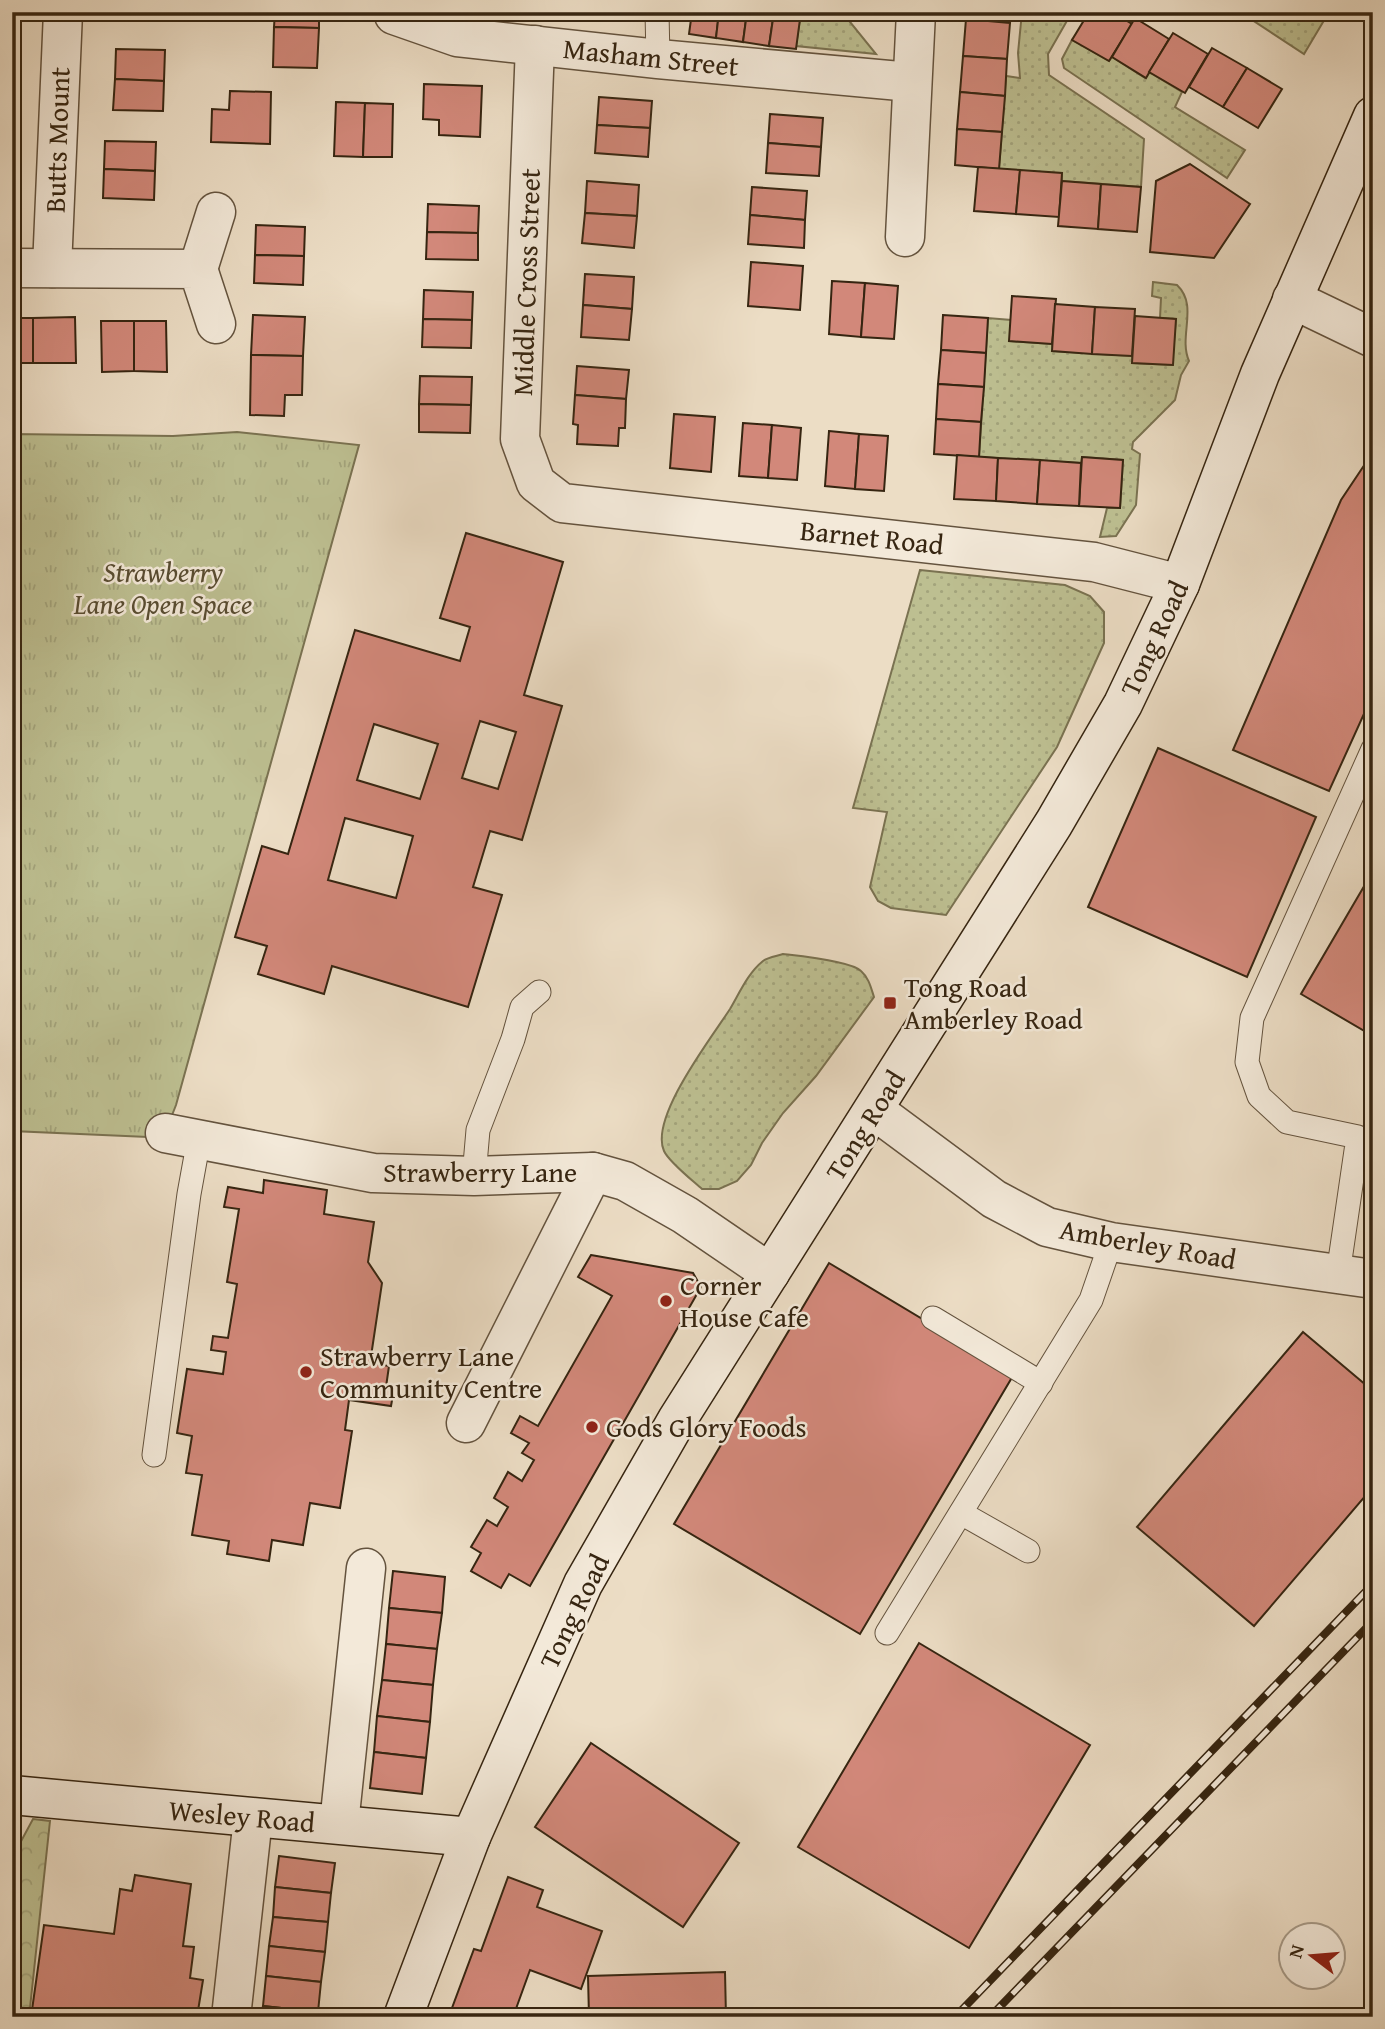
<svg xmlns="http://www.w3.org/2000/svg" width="1385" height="2029" font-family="'Gentium Book Plus',serif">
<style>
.grass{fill:url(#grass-dots);stroke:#7a7251;stroke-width:2}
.forest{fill:url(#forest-crowns);stroke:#7a7251;stroke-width:2}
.park{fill:url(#park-tufts);stroke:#7a7251;stroke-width:2}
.building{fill:#d2887a;stroke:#362511;stroke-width:2;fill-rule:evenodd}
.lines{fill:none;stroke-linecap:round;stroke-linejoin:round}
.lane-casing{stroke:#64533e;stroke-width:25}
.street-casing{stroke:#64533e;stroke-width:41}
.secondary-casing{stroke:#362511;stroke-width:41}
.lane{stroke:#f3e9d9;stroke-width:23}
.street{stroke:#f3e9d9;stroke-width:38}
.secondary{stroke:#f3e9d9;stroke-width:38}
.rail-casing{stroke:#362511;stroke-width:8}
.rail{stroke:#f3e9d9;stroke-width:5;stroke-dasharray:16;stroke-linecap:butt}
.poi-dot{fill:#8f2418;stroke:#f3e9d9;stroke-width:2.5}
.labels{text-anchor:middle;stroke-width:5;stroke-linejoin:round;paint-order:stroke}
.street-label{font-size:28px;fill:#362511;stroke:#f3e9d9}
.park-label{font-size:28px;font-style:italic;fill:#584c31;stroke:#f3e9d9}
.poi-label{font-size:28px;fill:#362511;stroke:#f3e9d9;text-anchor:start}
</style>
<defs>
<pattern id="grass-dots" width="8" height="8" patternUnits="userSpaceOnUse" patternTransform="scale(1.75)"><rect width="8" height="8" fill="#bdbf91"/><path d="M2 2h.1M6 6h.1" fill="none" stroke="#a3a47c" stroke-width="1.8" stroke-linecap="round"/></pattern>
<pattern id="forest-crowns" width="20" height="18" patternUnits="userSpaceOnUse" patternTransform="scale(1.75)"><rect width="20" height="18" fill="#bdbf91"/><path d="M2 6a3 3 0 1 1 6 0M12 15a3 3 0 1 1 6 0" fill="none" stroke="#a3a47c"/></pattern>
<pattern id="park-tufts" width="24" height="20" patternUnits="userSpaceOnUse" patternTransform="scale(1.75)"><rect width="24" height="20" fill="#bdbf91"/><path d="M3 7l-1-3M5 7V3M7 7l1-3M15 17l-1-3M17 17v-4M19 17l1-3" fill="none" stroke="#a3a47c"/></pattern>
</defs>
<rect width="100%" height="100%" fill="#ecddc5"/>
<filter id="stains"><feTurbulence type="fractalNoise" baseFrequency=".00286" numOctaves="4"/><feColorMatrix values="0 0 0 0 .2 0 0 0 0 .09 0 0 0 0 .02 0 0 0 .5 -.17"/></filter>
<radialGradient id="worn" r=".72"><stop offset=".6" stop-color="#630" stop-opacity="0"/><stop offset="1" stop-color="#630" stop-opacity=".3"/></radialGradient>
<g class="grass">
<path d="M801,12h41l34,42 -80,-8z"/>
<path d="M1022,12h50l-24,42 1,21 95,64 -3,48 -79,-6v-7l-63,-5 7,-93 14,2 -2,-25z"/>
<path d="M1240,12h89l-25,42z"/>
<path d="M1072,40l37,21 3,-4 33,21 4,-6 33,20 -7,15 70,43 -18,28 -163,-110 -2,-9z"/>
<path d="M1153,282l24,3c22,21 1,51 12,76l-8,14 -6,25 -42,42 -1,7 8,5 -4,51 -20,31 -16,1 7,-29h13l3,-48 -41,-3 -1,6 -102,-6 9,-139 23,2 -1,21 42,3 1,7 79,5 1,7 39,2 4,-46 -16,-1 1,-20 -9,-2z"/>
<path d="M920,570l145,15 25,11 14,16v31l-47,104 -111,168 -55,-7 -13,-7 -8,-14 17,-75 -34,-4z"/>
<path d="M783,954c17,2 68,7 78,17 8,7 10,17 13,26l-58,79 -33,37 -21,30 -11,22 -14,16 -18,8h-17c-10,-9 -33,-27 -38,-38 -15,-33 48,-114 66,-142 10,-17 18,-36 33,-48 5,-4 14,-5 20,-7z"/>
</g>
<path class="forest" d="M33,1819l17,2 -21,196h-17v-159z"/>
<path class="park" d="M237,432l122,13 -183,660 -11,28 -17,4 -136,-6v-697l161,2z"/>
<g class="building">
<path d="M116,12h49l-1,6 -48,-1z"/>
<path d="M275,12h44v16l-45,-1z"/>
<path d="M692,12h27l-3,26 -27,-4z"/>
<path d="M719,12h28l-4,30 -27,-4z"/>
<path d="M747,12h27l-5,34 -26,-4z"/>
<path d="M774,12h27l-5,37 -27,-3z"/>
<path d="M966,12h45l-1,11 -44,-4z"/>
<path d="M1089,12h23l20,12 -23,37 -37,-21z"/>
<path d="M1135,18l34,21 -23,39 -34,-21z"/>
<path d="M966,19l44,4 -3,36 -44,-3z"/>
<path d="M274,27l45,1 -2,40 -44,-1z"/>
<path d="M1173,33l35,21 -23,39 -36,-21z"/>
<path d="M1212,48l35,20 -24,39 -34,-20z"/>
<path d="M116,49l49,1 -1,31 -49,-2z"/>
<path d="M963,56l44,3 -2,37 -45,-4z"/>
<path d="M1247,68l35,21 -24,39 -35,-21z"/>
<path d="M115,79l49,2 -1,30 -50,-1z"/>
<path d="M424,84l58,2 -2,51 -41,-2v-15l-16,-1z"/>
<path d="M230,91l41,1 -1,52 -59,-2 1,-33 17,1z"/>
<path d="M960,92l45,4 -3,36 -45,-3z"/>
<path d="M599,97l53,4 -2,27 -53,-3z"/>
<path d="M336,102l29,1 -2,54 -29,-1z"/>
<path d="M365,103l28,1 -1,53h-29z"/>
<path d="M770,114l53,4 -2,29 -53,-4z"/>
<path d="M597,125l53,3 -2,29 -53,-4z"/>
<path d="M957,129l45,3 -3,37 -44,-4z"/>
<path d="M105,141l51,1 -1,29 -51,-2z"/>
<path d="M768,143l53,4 -2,29 -53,-3z"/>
<path d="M1190,164l60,40 -36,54 -64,-6 6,-71z"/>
<path d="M978,167l42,3 -4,44 -42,-3z"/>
<path d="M104,169l51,2 -1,29 -51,-2z"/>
<path d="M1020,170l42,3 -3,44 -43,-3z"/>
<path d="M587,181l52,4 -2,31 -52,-3z"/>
<path d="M1062,181l39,3 -3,45 -40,-3z"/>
<path d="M1101,184l40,3 -4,45 -39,-3z"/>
<path d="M752,187l55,4 -2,29 -55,-5z"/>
<path d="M428,204l51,2 -1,27 -51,-1z"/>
<path d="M585,213l52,3 -3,32 -52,-5z"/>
<path d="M750,215l55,5 -1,28 -56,-4z"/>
<path d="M256,225l49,2 -1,29 -49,-1z"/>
<path d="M427,232l51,1v27l-52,-1z"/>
<path d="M255,255l49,1 -1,29 -49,-2z"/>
<path d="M751,262l52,4 -3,44 -52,-4z"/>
<path d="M585,274l49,3 -2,32 -49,-4z"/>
<path d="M832,281l33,2 -4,54 -32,-3z"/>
<path d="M865,283l33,3 -4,53 -33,-2z"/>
<path d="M424,290l49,2 -1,28 -49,-1z"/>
<path d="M1012,296l44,3 -4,45 -43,-3z"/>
<path d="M1055,304l40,3 -3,47 -40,-3z"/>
<path d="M583,305l49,4 -3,31 -48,-3z"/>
<path d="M1095,307l40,2 -3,47 -40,-2z"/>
<path d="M253,315l52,2 -2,39 -52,-1z"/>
<path d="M943,315l45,3 -2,35 -45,-3z"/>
<path d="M1135,316l41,3 -3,46 -41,-2z"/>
<path d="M75,317l1,46h-43v-45z"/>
<rect x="12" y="318" width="21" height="45"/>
<path d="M423,319l49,1 -1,28 -49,-1z"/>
<path d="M101,321h33v50l-32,1z"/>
<path d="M134,321h32l1,51 -33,-1z"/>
<path d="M941,350l45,3 -2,34 -46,-3z"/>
<path d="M251,355l52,1 -1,39h-17l-1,21 -34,-1z"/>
<path d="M577,366l52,4 -3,29 -51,-4z"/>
<path d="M420,376l52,1 -1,28 -52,-1z"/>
<path d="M938,384l46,3 -3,35 -45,-3z"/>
<path d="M575,395l51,4 -1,29h-6l-1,18 -41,-2 1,-19 -5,-1z"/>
<path d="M419,404l52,1 -1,28 -51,-1z"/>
<path d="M674,414l41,3 -4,55 -41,-4z"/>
<path d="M936,419l45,3 -2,35 -45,-3z"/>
<path d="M743,423l29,2 -4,53 -29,-2z"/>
<path d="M772,425l29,3 -4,52 -29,-2z"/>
<path d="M829,431l30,3 -4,55 -30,-3z"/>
<path d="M859,434l29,2 -4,55 -29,-2z"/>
<path d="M1373,452v242l-44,97 -96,-41 108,-250z"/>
<path d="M957,455l41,3 -2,43 -42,-2z"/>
<path d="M1082,457l41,3 -3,48 -41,-2z"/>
<path d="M998,458l42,2 -3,44 -41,-3z"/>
<path d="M1040,460l41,3 -2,43 -42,-2z"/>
<path d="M466,533l97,29 -39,133 38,11 -40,134 -32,-9 -17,56 29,8 -34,112 -136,-41 -8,28 -66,-20 9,-28 -32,-9 27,-91 26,8 67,-224 105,31 10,-34 -30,-9zM480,721l36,11 -18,57 -36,-11zM374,724l64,20 -18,55 -63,-19zM345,818l68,18 -17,62 -68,-18z"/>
<path d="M1158,748l158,69 -69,160 -159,-70z"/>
<path d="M1373,871v165l-72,-42z"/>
<path d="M264,1180l63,10 -3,24 50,8 -6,40 14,21 -12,80 19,3 -3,21 8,2 -3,17 -42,-6 -4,30 7,1 -12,77 -30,-5 -7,42 -31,-5 -3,21 -42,-7 2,-13 -37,-6 10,-60 -16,-2 6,-37 -15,-3 10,-64 36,5 3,-22 -15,-2 2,-14 15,2 9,-54 -10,-2 12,-73 -15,-2 4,-20 35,6z"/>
<path d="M591,1255l102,18 8,14 -171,299 -21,-12 -8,14 -30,-17 10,-18 -10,-6 16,-27 10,6 11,-19 -14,-9 14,-26 14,9 12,-21 -12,-7 7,-10 -18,-10 9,-17 18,10 74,-130 -34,-19z"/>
<path d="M829,1263l185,111 -154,260 -186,-110z"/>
<path d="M1303,1332l70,59v96l-119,139 -117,-99z"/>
<path d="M393,1571l52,6 -3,36 -53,-5z"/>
<path d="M389,1608l53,5 -5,36 -51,-5z"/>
<path d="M919,1643l171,102 -121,203 -171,-101z"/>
<path d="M386,1644l51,5 -4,36 -51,-5z"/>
<path d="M382,1680l51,5 -3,37 -53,-6z"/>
<path d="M377,1716l53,6 -4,36 -52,-6z"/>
<path d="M591,1743l148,100 -56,84 -148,-100z"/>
<path d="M374,1752l52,6 -4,36 -52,-6z"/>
<path d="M279,1856l56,7 -4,30 -56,-6z"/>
<path d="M135,1875l56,9 -8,62 11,1 -4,31 13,2 -6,37h-166l13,-92 70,9 6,-45 12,2z"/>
<path d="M508,1877l35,13 -6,17 65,24 -21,58 -51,-19 -17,47 -64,-1 25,-67 7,2z"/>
<path d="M275,1887l56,6 -3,29 -55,-5z"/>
<path d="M273,1917l55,5 -3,30 -56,-6z"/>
<path d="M269,1946l56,6 -4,30 -55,-6z"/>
<path d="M725,1972l1,45h-137l-1,-41z"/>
<path d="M266,1976l55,6 -3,30 -55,-6z"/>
<path d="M263,2006l55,6v5h-57z"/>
</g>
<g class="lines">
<g class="lane-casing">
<g id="lane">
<path d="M657,12l1,47"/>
<path d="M474,1176l4,-46 35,-91 9,-32 17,-15"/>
<path d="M1338,1274l20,-137 -71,-15 -28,-26 -12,-34 5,-44 121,-269"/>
<path d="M933,1318l108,65"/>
<path d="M154,1455l35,-261 10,-55"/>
<path d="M961,1513l67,38"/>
<path d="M887,1633l204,-333 20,-58"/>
</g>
</g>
<g class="street-casing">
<g id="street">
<path d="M394,15l63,22 201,22 253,23"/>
<path d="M535,45l-15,394 16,44 26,20 532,59 86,22"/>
<path d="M905,237l11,-225"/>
<path d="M12,268l186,1 18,55"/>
<path d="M52,268l11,-256"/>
<path d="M198,269l18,-57"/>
<path d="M1292,299l81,39"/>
<path d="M874,1110l120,89 53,28 64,15 262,37"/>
<path d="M165,1133l208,40 101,3 119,-4 32,9 60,34 85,58"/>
<path d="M466,1423l127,-251"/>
<path d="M339,1824l27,-256"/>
<path d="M231,2017l22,-199"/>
</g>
</g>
<g class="secondary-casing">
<g id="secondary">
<path d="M12,1795l459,42"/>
<path d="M403,2017l68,-180 112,-253 94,-164 377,-597 69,-119 57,-120 80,-210 113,-258"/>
</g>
</g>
<use href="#lane" class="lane"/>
<use href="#street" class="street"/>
<use href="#secondary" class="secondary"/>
<g class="rail-casing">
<g id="rail">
<path d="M955,2017l418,-433"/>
<path d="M990,2017l383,-396"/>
</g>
</g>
<use href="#rail" class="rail"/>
</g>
<g class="poi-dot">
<rect x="883" y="996" width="14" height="14" rx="3.5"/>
<circle cx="666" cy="1301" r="7"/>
<circle cx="306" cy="1372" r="7"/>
<circle cx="592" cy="1427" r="7"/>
</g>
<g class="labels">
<g class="street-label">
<text transform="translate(651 57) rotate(6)" y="10">Masham Street</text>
<text transform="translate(57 140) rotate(-88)" y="10">Butts Mount</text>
<text transform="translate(526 282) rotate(-88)" y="10">Middle Cross Street</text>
<text transform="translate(872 537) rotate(6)" y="10">Barnet Road</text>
<text transform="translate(1154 638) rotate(-65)" y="10">Tong Road</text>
<text transform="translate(865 1125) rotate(-58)" y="10">Tong Road</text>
<text x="480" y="1182">Strawberry Lane</text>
<text transform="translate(1148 1244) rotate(10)" y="10">Amberley Road</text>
<text transform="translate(574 1611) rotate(-64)" y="10">Tong Road</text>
<text transform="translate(242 1816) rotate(5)" y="10">Wesley Road</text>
</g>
<g class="park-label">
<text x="163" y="582">Strawberry<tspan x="163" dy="32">Lane Open Space</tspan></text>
</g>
<g class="poi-label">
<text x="904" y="997">Tong Road<tspan x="904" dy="32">Amberley Road</tspan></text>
<text x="680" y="1295">Corner<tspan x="680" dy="32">House Cafe</tspan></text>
<text x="320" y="1366">Strawberry Lane<tspan x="320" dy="32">Community Centre</tspan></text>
<text x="606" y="1437">Gods Glory Foods</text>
</g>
</g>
<rect width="1385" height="2029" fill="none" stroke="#ecddc5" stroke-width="42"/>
<rect x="14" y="14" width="1357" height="2001" fill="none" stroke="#362511" stroke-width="3.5"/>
<rect x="21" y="21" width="1343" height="1987" fill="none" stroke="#362511" stroke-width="2"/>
<g transform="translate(1312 1956) rotate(286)"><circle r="33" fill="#f3e9d9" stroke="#a79b89" stroke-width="2"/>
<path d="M0-5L12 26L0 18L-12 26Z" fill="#8f2418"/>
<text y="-10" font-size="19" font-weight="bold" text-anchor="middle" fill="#362511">N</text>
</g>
<rect width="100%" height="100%" filter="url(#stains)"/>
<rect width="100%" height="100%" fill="url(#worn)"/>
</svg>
